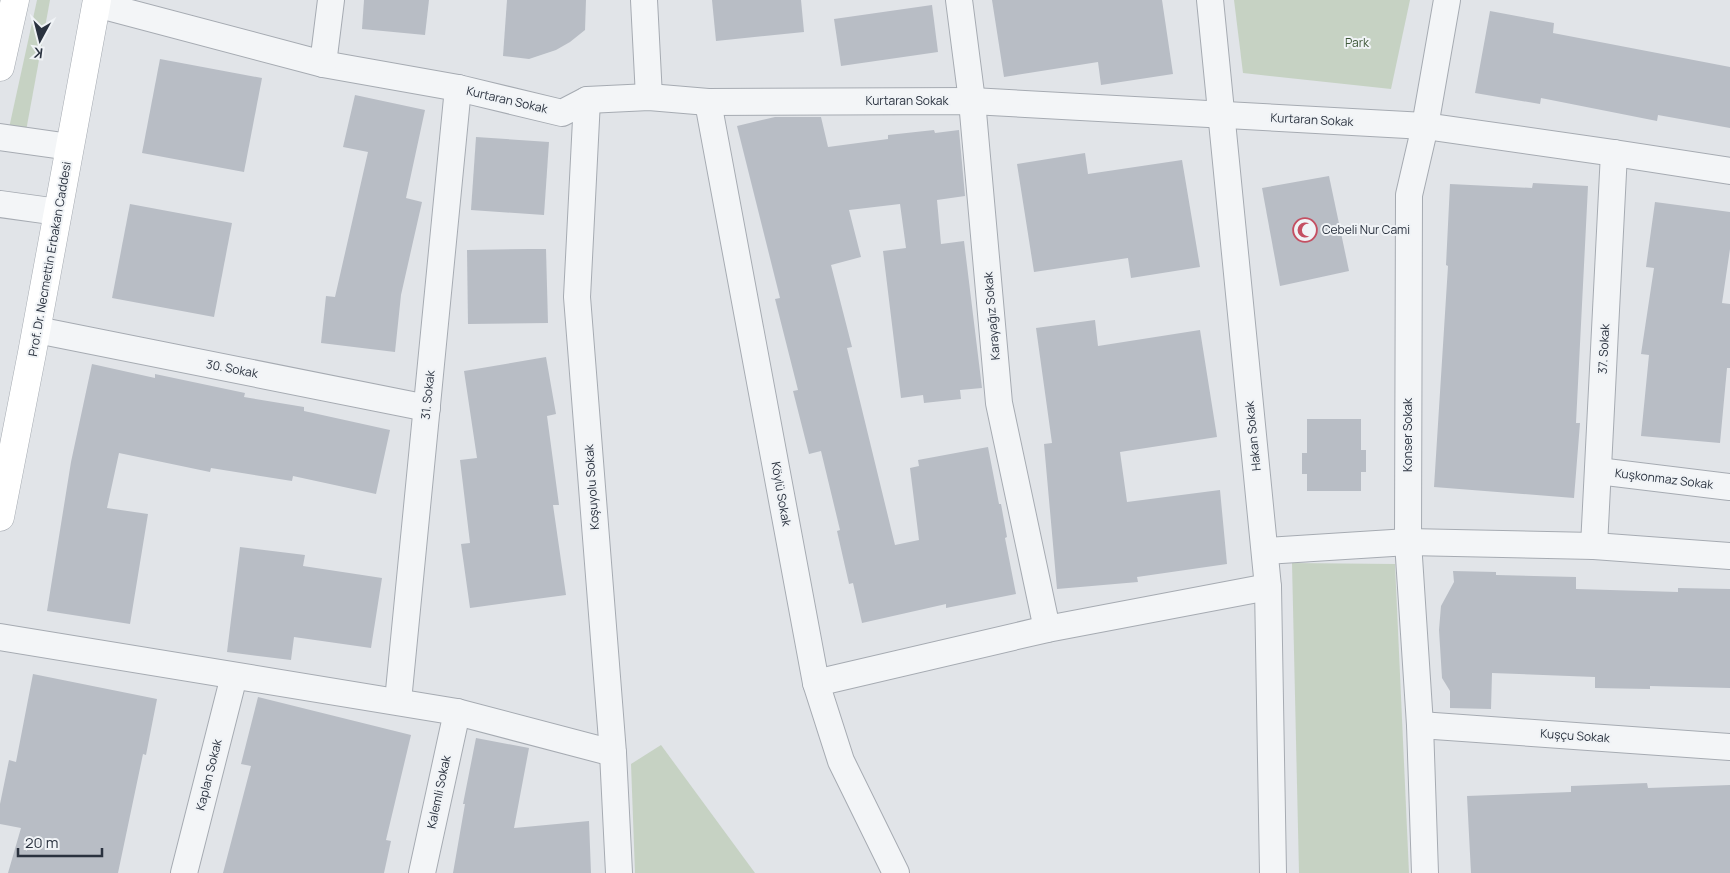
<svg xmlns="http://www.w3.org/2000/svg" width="1730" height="873" font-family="Manrope,sans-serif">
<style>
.green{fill:#c6d2c3}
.building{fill:#b8bdc5}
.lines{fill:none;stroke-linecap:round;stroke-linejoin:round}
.minor-casing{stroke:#a6abb2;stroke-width:28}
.secondary-casing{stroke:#a6abb2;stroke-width:29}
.minor{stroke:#f3f5f7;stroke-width:26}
.secondary{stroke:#fff;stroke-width:28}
.labels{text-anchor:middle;stroke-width:4;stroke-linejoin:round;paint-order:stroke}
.park-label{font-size:12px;fill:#3f5939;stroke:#f0f3f6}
.street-label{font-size:12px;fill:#2a323f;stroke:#f0f3f6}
.poi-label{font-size:12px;fill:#2a323f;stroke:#f0f3f6;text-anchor:start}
</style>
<rect width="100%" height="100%" fill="#e1e4e8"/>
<g class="green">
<path d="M37,0h13l-24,131 -17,-3z"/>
<path d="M1234,0h176l-19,89 -148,-16z"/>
<path d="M1292,563l103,1 14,309h-110z"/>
<path d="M661,745l94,128h-120l-4,-109z"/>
</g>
<g class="building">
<path d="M364,0h65l-4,35 -63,-6z"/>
<path d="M507,0h79l-1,30 -15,12 -14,8 -27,9 -26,-3z"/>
<path d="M712,0h89l3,32 -88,9z"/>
<path d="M992,0h170l11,74 -72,11 -3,-23 -94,15z"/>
<path d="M932,5l6,47 -97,14 -7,-47z"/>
<path d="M1490,11l64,12 -1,10 177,34v61l-72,-13 -1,6 -116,-23 -1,6 -65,-11z"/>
<path d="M160,59l102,19 -18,94 -102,-19z"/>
<path d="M355,95l70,15 -19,88 16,4 -21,93 -6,57 -74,-9 5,-47 9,1 33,-145 -25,-5z"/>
<path d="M775,117h46l7,30 60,-8v-4l46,-5 1,3 24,-3 6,66 -28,4 4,44 23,-3 18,147 -22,2 1,9 -37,4 -1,-8 -22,3 -18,-147 23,-3 -6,-44 -51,6 12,47 -30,8 21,82 -5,1 48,197 24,-5 -9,-72 9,-2 -1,-6 70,-13 11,57h2l6,33 -2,1 11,56 -70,14v-4l-84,19 -9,-40 -4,1 -12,-53 3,-1 -19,-79 -12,3 -16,-63 5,-1 -23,-91 5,-1 -43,-172z"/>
<path d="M476,137l73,5 -5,73 -73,-5z"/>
<path d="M1085,153l3,21 94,-14 18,107 -69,11 -3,-20 -94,14 -17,-108z"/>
<path d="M1329,176l20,95 -69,15 -18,-98z"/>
<path d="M1533,183l55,3 -12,237h4l-6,75 -140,-11 14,-221 -2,-1 4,-81 82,4z"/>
<path d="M1655,202l75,10v37l-8,54 8,1v64h-3l-7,75 -79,-7 8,-81 -8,-1 13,-86 -8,-1z"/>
<path d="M130,204l102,19 -18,94 -102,-19z"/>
<path d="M530,249h16l2,74 -80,1 -1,-74z"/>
<path d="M1095,320l3,26 102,-16 17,107 -97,15 7,50 93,-12 7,74 -90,13 1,5 -81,7 -13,-145 8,-1 -16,-115z"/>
<path d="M546,357l10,57 -9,2 12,89h-6l13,90 -96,13 -9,-64 9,-1 -10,-83 17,-2 -13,-87z"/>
<path d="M92,364l63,14v-4l90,19 -1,4 60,10v4l86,19 -14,64 -83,-18 -1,5 -81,-13 -1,4 -91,-19 -12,55 41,6 -18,110 -83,-13 24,-149z"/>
<path d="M1307,419h54v31h5v22h-5v19h-54v-17h-5v-21h5z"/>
<path d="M240,547l65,8 -2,11 79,12 -11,70 -77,-11 -3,23 -64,-8z"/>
<path d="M1453,571l43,1v3l80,2v12l102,3v-4l52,1v99l-80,-2v3l-55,-1v-11l-103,-4 -1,36 -41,-1v-17l-8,-13 -3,-48 2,-24 13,-24z"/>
<path d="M33,674l124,25 -11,56 -3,-1 -25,119h-110l13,-45 -21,-4v-20l9,-44 7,2z"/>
<path d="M258,697l153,38 -25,105 5,1 -7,32h-161l28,-107 -10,-2z"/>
<path d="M476,738l53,10 -15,80 75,-7 2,52h-138l12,-69h-2z"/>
<path d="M1647,783l1,5 82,-3v88h-259l-4,-77 104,-4v-6z"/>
</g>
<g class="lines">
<g class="minor-casing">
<g id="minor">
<path d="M644,0l5,97"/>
<path d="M959,0l13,101 27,302 48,226"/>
<path d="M1210,0l58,587 5,286"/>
<path d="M96,4l227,60 135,24 104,25 25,-13 62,-3 59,5 264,-1 453,25 189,27 116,18"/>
<path d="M323,64l8,-64"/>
<path d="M587,100l-10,197 36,456 6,120"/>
<path d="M708,102l108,581 25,78 55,112"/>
<path d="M0,137l70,10"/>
<path d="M0,204l58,8"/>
<path d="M37,330l390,78"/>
<path d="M1598,471l132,16"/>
<path d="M1594,546l20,-393"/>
<path d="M1265,551l143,-9 186,4 136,10"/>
<path d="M0,637l457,75 156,41"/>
<path d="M816,683l231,-54 221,-42"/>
<path d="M398,701l60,-613"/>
<path d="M1420,725l310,22"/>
<path d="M184,873l50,-197"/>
<path d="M422,873l35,-161"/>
<path d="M1425,873l-5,-148 -12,-183 1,-347 16,-69 22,-126"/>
</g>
</g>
<g class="secondary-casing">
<g id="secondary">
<path d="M0,67l15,-67"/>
<path d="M0,517l32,-164 65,-353"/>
</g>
</g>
<use href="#minor" class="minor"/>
<use href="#secondary" class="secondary"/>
</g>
<defs>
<g id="mosque-ring" transform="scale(1.25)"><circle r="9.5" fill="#f0f3f6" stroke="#c44f62" stroke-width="1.5"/><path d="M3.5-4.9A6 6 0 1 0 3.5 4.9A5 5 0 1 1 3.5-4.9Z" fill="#c44f62"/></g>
</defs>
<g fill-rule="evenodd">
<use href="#mosque-ring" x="1305" y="230"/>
</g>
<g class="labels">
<g class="park-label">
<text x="1357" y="47">Park</text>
</g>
<g class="street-label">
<text transform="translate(507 100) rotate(13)" y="4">Kurtaran Sokak</text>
<text x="907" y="105">Kurtaran Sokak</text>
<text transform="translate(1312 120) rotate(3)" y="4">Kurtaran Sokak</text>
<text transform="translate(50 259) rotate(-80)" y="4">Prof. Dr. Necmettin Erbakan Caddesi</text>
<text transform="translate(992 316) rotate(-95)" y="4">Karayağız Sokak</text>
<text transform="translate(1604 349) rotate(-87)" y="4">37. Sokak</text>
<text transform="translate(232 369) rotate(11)" y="4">30. Sokak</text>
<text transform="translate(428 395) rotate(-84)" y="4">31. Sokak</text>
<text transform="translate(1408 435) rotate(-90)" y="4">Konser Sokak</text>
<text transform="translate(1253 436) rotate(-96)" y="4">Hakan Sokak</text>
<text transform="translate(1664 479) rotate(7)" y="4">Kuşkonmaz Sokak</text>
<text transform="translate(592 487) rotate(-94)" y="4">Koşuyolu Sokak</text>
<text transform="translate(781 494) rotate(80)" y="4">Köylü Sokak</text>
<text transform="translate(1575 736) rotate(4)" y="4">Kuşçu Sokak</text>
<text transform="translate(209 775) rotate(-76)" y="4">Kaplan Sokak</text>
<text transform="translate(439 792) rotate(-78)" y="4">Kalemli Sokak</text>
</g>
<g class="poi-label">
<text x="1322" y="234">Cebeli Nur Cami</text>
</g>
</g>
<g transform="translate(40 40) rotate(187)" stroke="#f0f3f6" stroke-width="4" paint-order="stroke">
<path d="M0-4L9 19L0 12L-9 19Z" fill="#2a323f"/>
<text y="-8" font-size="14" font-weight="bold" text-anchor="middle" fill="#2a323f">K</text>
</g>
<path d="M18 848v8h84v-8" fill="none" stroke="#2a323f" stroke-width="2.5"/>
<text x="25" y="848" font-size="15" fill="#2a323f" stroke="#f0f3f6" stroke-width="4" paint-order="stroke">20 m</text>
</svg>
